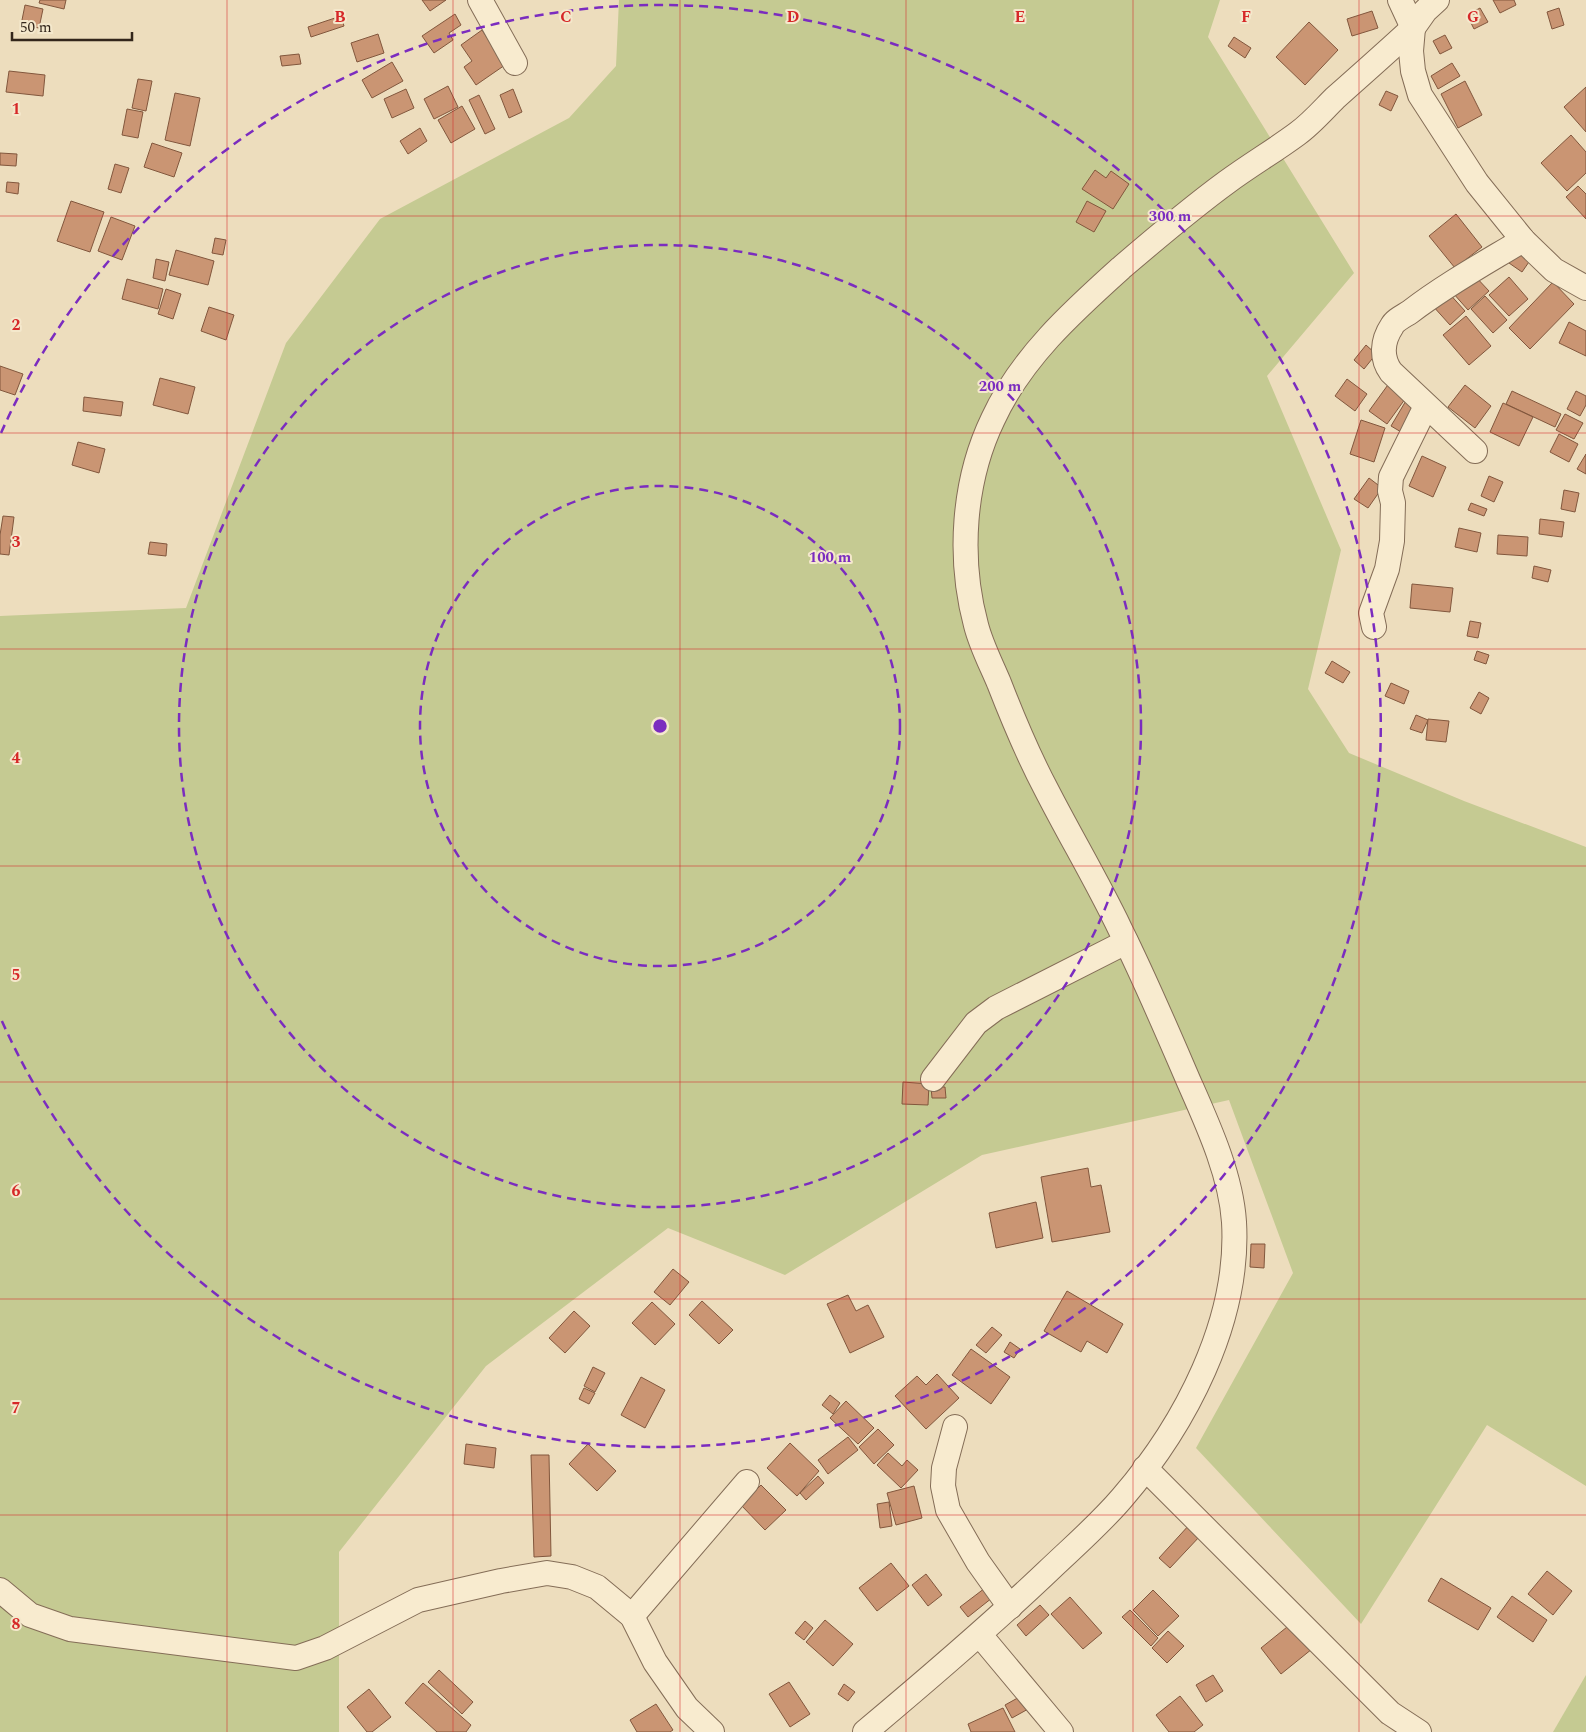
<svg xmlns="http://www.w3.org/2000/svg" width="1586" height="1732" font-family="Spectral,serif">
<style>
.green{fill:#c5ca92}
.building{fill:#ca9573;stroke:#82573d}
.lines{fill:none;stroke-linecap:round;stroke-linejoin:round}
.minor-casing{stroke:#846d57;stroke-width:26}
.minor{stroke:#f8ebcf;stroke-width:24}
.grid{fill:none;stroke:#d62828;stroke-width:1;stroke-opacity:0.55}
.ring{fill:none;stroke:#7b2cbf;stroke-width:2.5;stroke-dasharray:9 6}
.grid-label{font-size:16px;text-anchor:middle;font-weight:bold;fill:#d62828;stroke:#f4e8cc;stroke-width:4;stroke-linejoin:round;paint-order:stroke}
.centre{fill:#7b2cbf;stroke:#f4e8cc;stroke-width:2.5}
.ring-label{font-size:15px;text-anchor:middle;font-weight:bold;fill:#7b2cbf;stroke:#f4e8cc;stroke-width:4;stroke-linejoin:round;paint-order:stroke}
</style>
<rect width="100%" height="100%" fill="#edddbd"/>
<g class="green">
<path d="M619,0h601l-12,37 146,236 -87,103 74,174 -33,139 41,64 115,48 122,46v639l-99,-61 -126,199 -165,-176 97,-175 -64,-173 -247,55 -197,120 -117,-47 -182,138 -147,186v180h-339v-1116l186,-8 100,-265 94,-124 189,-101 47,-52z"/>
<path d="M1586,1675v57h-33z"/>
</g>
<g class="building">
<path d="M40,0h26l-2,9 -25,-6z"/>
<path d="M422,0h24l-16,11z"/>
<path d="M1493,0h21l2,5 -16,8z"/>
<path d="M25,5l18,4 -4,19 -18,-3z"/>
<path d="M1480,8l8,14 -14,7 -7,-14z"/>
<path d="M1559,8l5,17 -12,4 -5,-17z"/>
<path d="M1372,11l6,17 -26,8 -5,-17z"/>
<path d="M455,14l6,11 -12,8 4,7 -19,13 -12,-17z"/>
<path d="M341,16l3,10 -33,11 -3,-10z"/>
<path d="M1309,22l29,28 -33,35 -29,-28z"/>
<path d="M482,30l23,35 -29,20 -12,-18 8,-6 -11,-16z"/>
<path d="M378,34l6,19 -27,9 -6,-19z"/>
<path d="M1445,35l7,13 -12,6 -7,-13z"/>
<path d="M1234,37l17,11 -6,10 -17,-12z"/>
<path d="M299,54l2,10 -19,2 -2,-10z"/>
<path d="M392,62l11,19 -31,17 -10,-18z"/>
<path d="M1452,63l8,13 -22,13 -7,-13z"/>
<path d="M9,71l36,4 -2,21 -37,-4z"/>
<path d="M138,79l14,2 -6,30 -14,-3z"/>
<path d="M1465,81l17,34 -24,13 -17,-34z"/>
<path d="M448,86l10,21 -24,12 -10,-20z"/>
<path d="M1586,87v45l-22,-25z"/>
<path d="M406,89l8,19 -22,10 -8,-19z"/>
<path d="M513,89l9,23 -13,6 -9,-23z"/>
<path d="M1386,91l12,5 -7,15 -12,-6z"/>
<path d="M175,93l25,5 -10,48 -25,-6z"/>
<path d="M479,95l16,34 -10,5 -16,-34z"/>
<path d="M462,106l13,23 -24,14 -13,-23z"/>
<path d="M127,109l16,3 -5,26 -16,-3z"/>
<path d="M420,128l7,13 -19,13 -8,-13z"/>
<path d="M1571,135l15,17v21l-19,18 -26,-28z"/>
<path d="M152,143l30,10 -8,24 -30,-10z"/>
<path d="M0,153l17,1 -1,12 -16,-1z"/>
<path d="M115,164l14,4 -8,25 -13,-4z"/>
<path d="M1095,170l11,8 5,-7 18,13 -16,25 -31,-20z"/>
<path d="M7,182l12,1 -1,11 -12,-2z"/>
<path d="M1578,186l8,8v25l-20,-22z"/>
<path d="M71,201l33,11 -14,40 -33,-11z"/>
<path d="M1087,201l19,10 -12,21 -18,-10z"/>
<path d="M1456,214l26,33 -27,21 -26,-32z"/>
<path d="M111,217l24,9 -13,34 -24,-9z"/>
<path d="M215,238l11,2 -3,15 -11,-2z"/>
<path d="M176,250l38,11 -6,24 -39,-10z"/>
<path d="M1518,251l13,8 -9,13 -13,-9z"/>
<path d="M156,259l13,3 -4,19 -12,-3z"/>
<path d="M1474,275l15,16 -21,19 -15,-17z"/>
<path d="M1509,277l19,22 -19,17 -20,-21z"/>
<path d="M127,279l36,10 -5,20 -36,-10z"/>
<path d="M1553,282l21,22 -44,45 -21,-21z"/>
<path d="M166,289l15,5 -8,25 -15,-5z"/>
<path d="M1447,291l18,20 -15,14 -18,-20z"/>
<path d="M1485,296l22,24 -14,13 -22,-24z"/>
<path d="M209,307l25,8 -8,25 -25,-9z"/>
<path d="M1466,316l25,30 -22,19 -26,-30z"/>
<path d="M1569,322l17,9v25l-27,-13z"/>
<path d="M1366,345l10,9 -12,15 -10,-9z"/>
<path d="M0,366l23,8 -8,21 -15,-5z"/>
<path d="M160,378l35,9 -7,27 -35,-9z"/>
<path d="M1347,379l20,15 -12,17 -20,-15z"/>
<path d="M1390,382l18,13 -21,29 -18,-13z"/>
<path d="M1465,385l26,21 -16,22 -27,-21z"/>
<path d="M1512,391l49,23 -6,13 -49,-23z"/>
<path d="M1576,391l10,5v9l-6,11 -13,-7z"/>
<path d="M84,397l39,5 -2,14 -38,-5z"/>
<path d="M1407,399l22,13 -16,27 -22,-13z"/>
<path d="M1503,403l30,14 -14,29 -29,-14z"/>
<path d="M1565,414l18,9 -9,16 -18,-9z"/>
<path d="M1361,420l24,8 -11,34 -24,-8z"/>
<path d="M1559,434l19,10 -9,18 -19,-10z"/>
<path d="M78,442l27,7 -6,24 -27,-8z"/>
<path d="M1586,454v20l-9,-5z"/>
<path d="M1422,456l24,11 -13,30 -24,-11z"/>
<path d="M1489,476l14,6 -9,20 -13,-6z"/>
<path d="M1369,478l13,10 -14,20 -14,-9z"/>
<path d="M1564,490l15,3 -4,19 -14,-3z"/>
<path d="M1471,503l16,6 -3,7 -16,-6z"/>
<path d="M3,516l11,1 -5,38 -9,-1v-19z"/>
<path d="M1540,519l24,3 -2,15 -23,-3z"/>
<path d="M1459,528l22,5 -4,19 -22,-5z"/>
<path d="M1498,535l30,2 -1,19 -30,-2z"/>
<path d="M150,542l17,2 -1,12 -18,-2z"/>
<path d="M1534,566l17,4 -3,12 -16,-4z"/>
<path d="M1412,584l41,4 -3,24 -40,-4z"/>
<path d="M1470,621l11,2 -3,15 -11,-2z"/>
<path d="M1477,651l12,4 -3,9 -12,-4z"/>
<path d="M1332,661l18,11 -7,11 -18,-10z"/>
<path d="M1391,683l18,8 -5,13 -19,-8z"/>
<path d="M1479,692l10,6 -8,16 -11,-6z"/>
<path d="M1416,715l12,5 -6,13 -12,-4z"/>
<path d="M1428,719l21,2 -3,21 -20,-2z"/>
<path d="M903,1082l26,2 -1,21 -26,-1z"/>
<path d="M931,1087h14l1,11h-14z"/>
<path d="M1088,1168l3,19 10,-2 9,47 -58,10 -11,-65z"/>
<path d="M1036,1202l7,36 -47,10 -7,-35z"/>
<path d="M1251,1244h14l-1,24 -14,-1z"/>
<path d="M673,1269l16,13 -19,23 -16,-13z"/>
<path d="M1067,1291l56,33 -16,29 -20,-12 -6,11 -37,-21z"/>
<path d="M848,1295l8,16 12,-6 16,32 -34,16 -23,-49z"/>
<path d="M702,1301l31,29 -14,14 -30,-29z"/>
<path d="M652,1302l23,22 -20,21 -23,-22z"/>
<path d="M574,1311l16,15 -25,27 -16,-15z"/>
<path d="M992,1327l10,8 -16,18 -10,-8z"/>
<path d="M1010,1342l10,7 -6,9 -10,-6z"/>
<path d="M971,1349l39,28 -19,27 -39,-29z"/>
<path d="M593,1367l12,6 -10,19 -11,-6z"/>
<path d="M937,1374l22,24 -33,31 -31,-33 22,-20 9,9z"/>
<path d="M641,1377l24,13 -20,38 -24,-13z"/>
<path d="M584,1388l11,5 -6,11 -10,-5z"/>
<path d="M830,1395l10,8 -7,11 -11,-9z"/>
<path d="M846,1401l28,27 -16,16 -28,-26z"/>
<path d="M878,1429l16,16 -20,19 -15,-17z"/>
<path d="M848,1437l10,13 -30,24 -10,-14z"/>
<path d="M790,1443l29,28 -22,25 -30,-28z"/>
<path d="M466,1444l30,4 -2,20 -30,-4z"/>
<path d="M588,1444l28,27 -19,20 -28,-27z"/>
<path d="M888,1453l14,13 5,-6 11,10 -17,18 -24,-23z"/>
<path d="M531,1455h18l2,101 -17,1z"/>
<path d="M818,1476l6,7 -18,17 -6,-7z"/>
<path d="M761,1485l25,25 -21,20 -24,-25z"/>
<path d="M914,1486l8,32 -26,7 -9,-32z"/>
<path d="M889,1502l3,24 -12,2 -3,-24z"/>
<path d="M1190,1524l11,11 -31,33 -11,-10z"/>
<path d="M891,1563l18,23 -32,25 -18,-23z"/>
<path d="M1547,1571l25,20 -19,24 -25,-21z"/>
<path d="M926,1574l16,21 -14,11 -16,-21z"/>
<path d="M1441,1578l50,30 -13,22 -50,-29z"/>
<path d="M989,1585l8,9 -29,23 -8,-10z"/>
<path d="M1153,1590l26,26 -21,20 -25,-26z"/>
<path d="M1512,1596l35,24 -14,22 -36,-25z"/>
<path d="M1070,1597l32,36 -19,16 -32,-35z"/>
<path d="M1040,1605l9,10 -23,21 -9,-11z"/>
<path d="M1130,1610l28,28 -7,8 -29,-29z"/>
<path d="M825,1620l28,24 -20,22 -27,-24z"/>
<path d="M805,1621l8,7 -9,12 -9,-7z"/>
<path d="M1292,1623l20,26 -31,25 -20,-26z"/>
<path d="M1168,1631l16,15 -17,17 -15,-15z"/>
<path d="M439,1670l34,32 -11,12 -34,-32z"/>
<path d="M1213,1675l10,16 -17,11 -10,-17z"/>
<path d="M789,1682l21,32 -20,13 -21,-33z"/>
<path d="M423,1683l48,42 -5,7h-29l-32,-29z"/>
<path d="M844,1684l11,8 -7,9 -10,-7z"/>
<path d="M369,1689l22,28 -19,15h-5l-20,-25z"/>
<path d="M1023,1695l7,13 -18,10 -7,-13z"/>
<path d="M1180,1696l23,29 -9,7h-25l-13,-17z"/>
<path d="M656,1704l17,26 -3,2h-33l-7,-12z"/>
<path d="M1003,1708l12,24h-44l-3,-8z"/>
</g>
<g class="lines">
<g class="minor-casing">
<g id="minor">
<path d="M480,0l35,63"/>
<path d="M1400,0l13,28 -2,23 2,20 7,24 57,88 46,57 31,30 32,18"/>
<path d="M1475,451l-84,-79c-10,-14 -9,-31 1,-46 3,-6 12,-10 18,-14 35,-27 75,-49 113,-72"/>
<path d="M1374,627l-3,-14 16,-44 5,-28 1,-38 -3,-12 1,-14 35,-71"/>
<path d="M933,1079l43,-56 20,-15 130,-66"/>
<path d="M955,1427l-11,41 -1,18 5,24 30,52 32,45"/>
<path d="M1145,1468l245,245 29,19"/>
<path d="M0,1590l30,25 40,14 226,29 29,-10 93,-48 83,-19 46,-8 25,4 25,10 35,29 23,46 32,46 25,24"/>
<path d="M632,1616l115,-134"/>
<path d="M980,1635l81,97"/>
<path d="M865,1732c62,-52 123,-104 182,-160 25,-24 52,-47 75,-74 63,-73 118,-177 112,-276 -3,-47 -26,-97 -45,-140 -22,-51 -44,-103 -69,-153 -23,-48 -50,-93 -74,-140 -18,-34 -33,-70 -47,-106 -8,-19 -18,-38 -23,-58 -18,-67 -13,-144 17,-206 28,-61 79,-107 128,-151 35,-30 69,-59 106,-86 23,-17 47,-31 70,-48 14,-10 26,-24 38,-36 26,-23 53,-47 78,-70l12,-17 12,-11"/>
</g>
</g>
<use href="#minor" class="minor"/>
</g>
<path class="grid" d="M227,0v1732M453,0v1732M680,0v1732M906,0v1732M1133,0v1732M1359,0v1732M0,216h1586M0,433h1586M0,649h1586M0,866h1586M0,1082h1586M0,1299h1586M0,1515h1586"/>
<g class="ring">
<circle cx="660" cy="726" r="240"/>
<circle cx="660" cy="726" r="481"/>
<path d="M1 433A721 721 0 1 1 1 1019"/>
</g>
<g class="grid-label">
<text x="340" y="22">B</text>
<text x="566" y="22">C</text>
<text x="793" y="22">D</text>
<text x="1020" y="22">E</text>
<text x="1246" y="22">F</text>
<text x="1473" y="22">G</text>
<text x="16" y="114">1</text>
<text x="16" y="330">2</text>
<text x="16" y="547">3</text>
<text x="16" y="763">4</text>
<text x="16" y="980">5</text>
<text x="16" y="1196">6</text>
<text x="16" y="1413">7</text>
<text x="16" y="1629">8</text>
</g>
<circle cx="660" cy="726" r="8" class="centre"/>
<g class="ring-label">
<text x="1170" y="221">300 m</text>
<text x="1000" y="391">200 m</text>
<text x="830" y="562">100 m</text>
</g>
<path d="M12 32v8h120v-8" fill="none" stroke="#33261b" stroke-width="2.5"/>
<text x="20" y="32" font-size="15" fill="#33261b" stroke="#f4e8cc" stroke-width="4" paint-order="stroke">50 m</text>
</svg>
